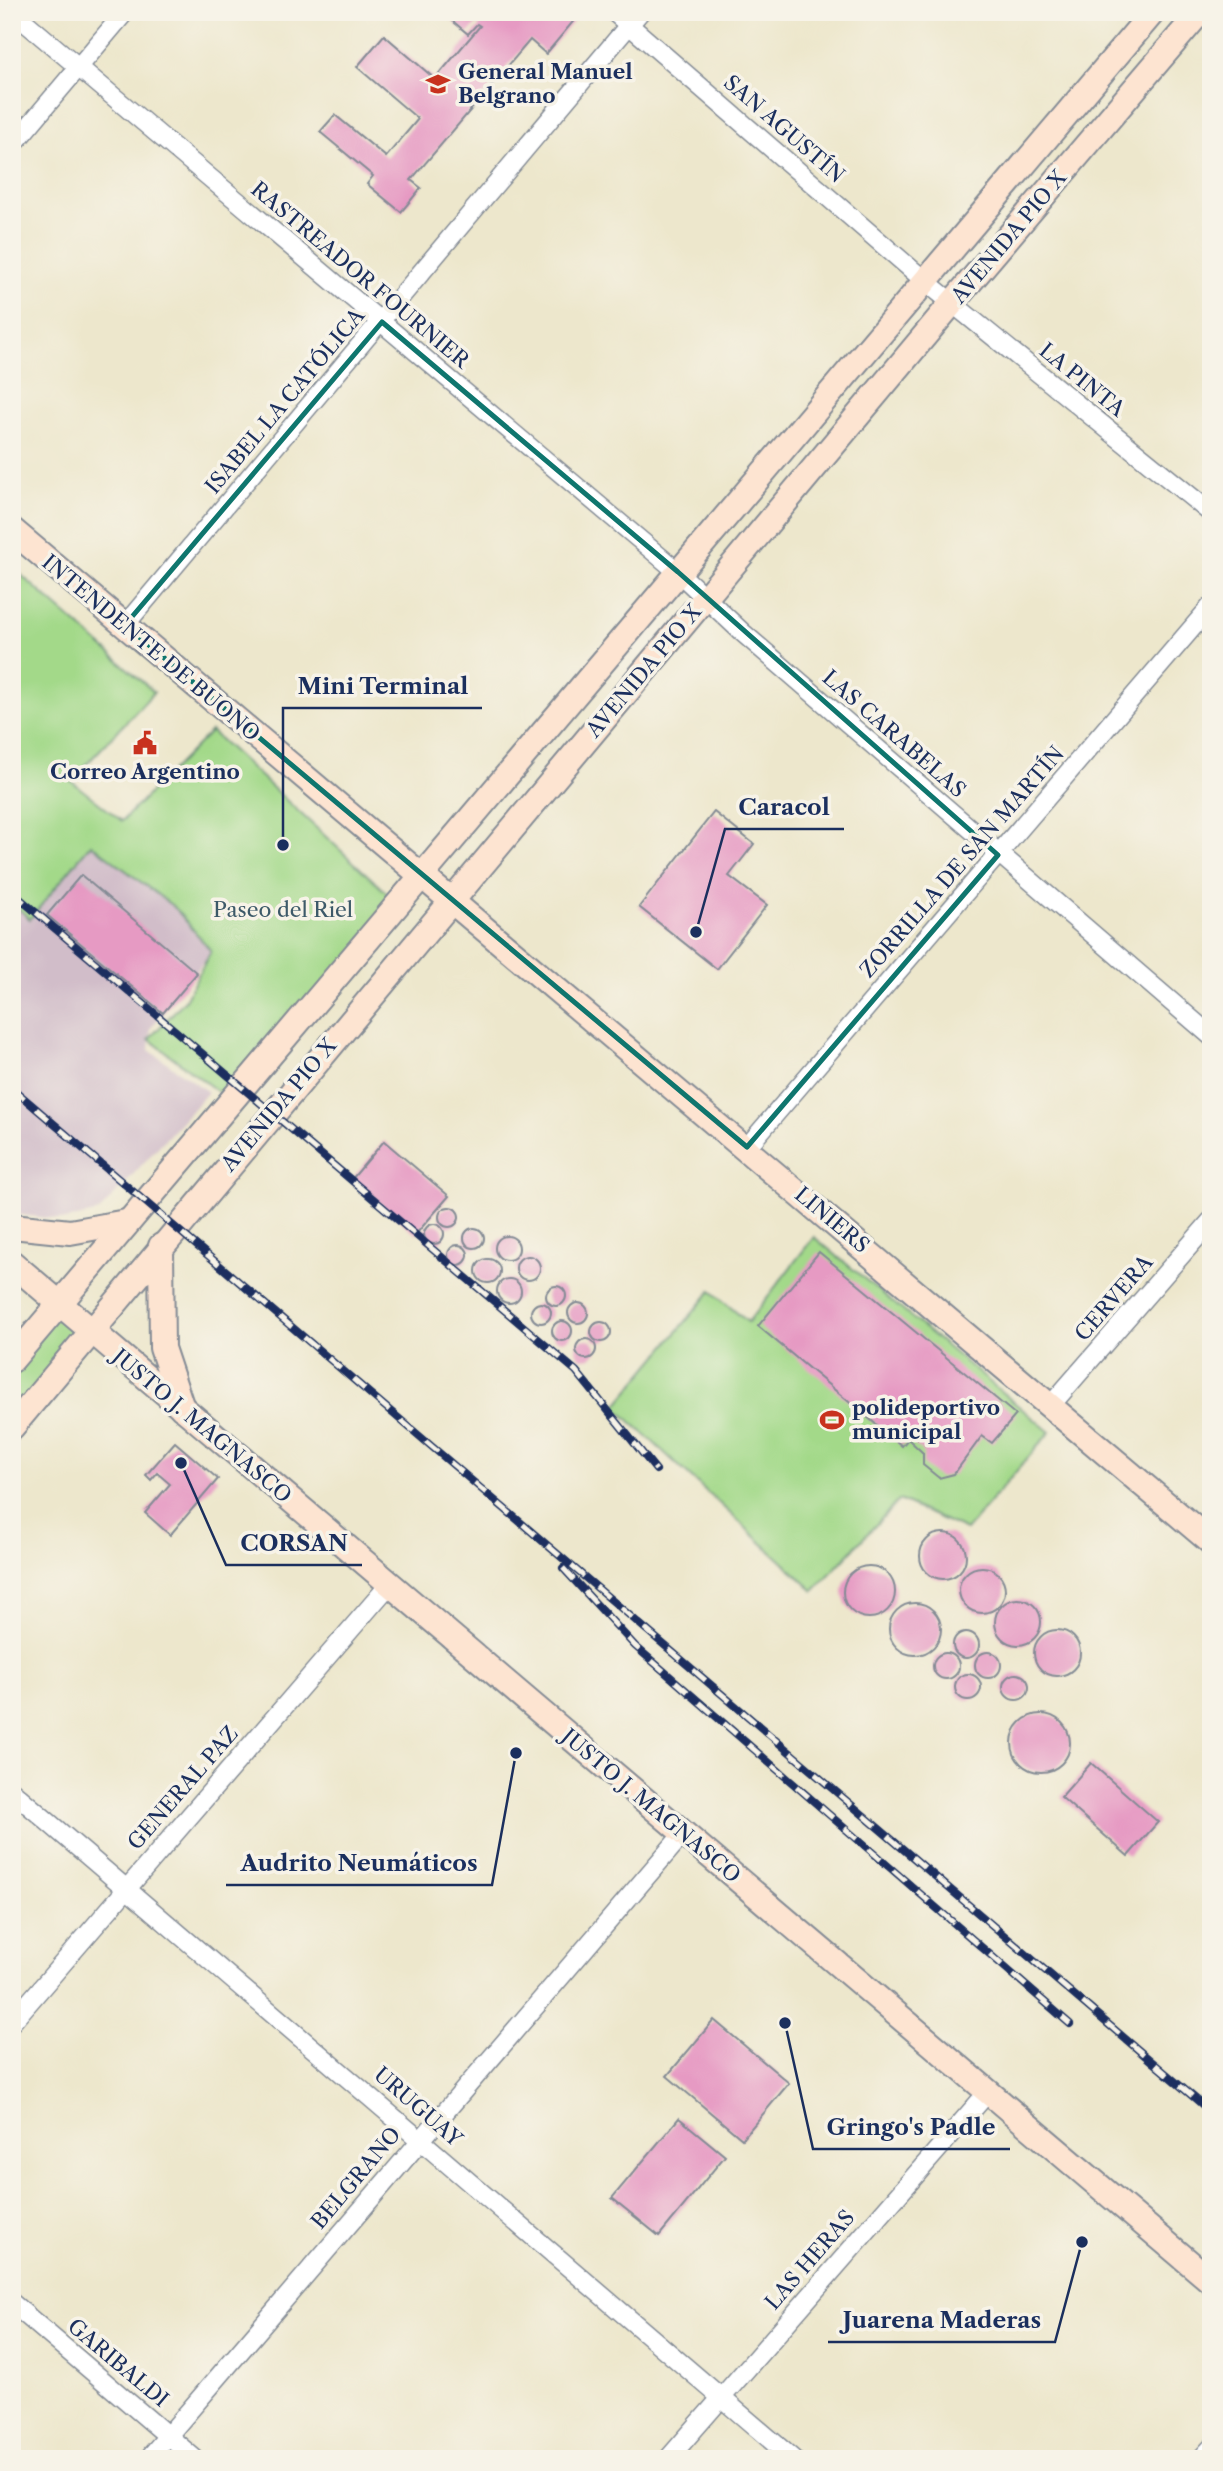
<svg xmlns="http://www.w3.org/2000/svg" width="1223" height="2471" font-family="'Libre Caslon Text',serif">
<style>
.industrial{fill:#d1bdc9}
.green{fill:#a3d989;stroke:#5f8474;stroke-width:2}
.building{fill:#e69ac3}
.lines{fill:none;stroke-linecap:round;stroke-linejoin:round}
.street-casing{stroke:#848b95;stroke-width:21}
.secondary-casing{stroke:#848b95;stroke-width:28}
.street{stroke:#fff;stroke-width:18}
.secondary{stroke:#fde4d1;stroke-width:24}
.rail-casing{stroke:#1b2f5e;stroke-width:8}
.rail{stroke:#f7f3e8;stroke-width:5;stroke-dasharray:16;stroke-linecap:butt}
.marked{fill:none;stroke:#0f766e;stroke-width:5;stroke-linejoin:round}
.labels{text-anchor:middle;stroke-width:7;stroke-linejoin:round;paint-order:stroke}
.poi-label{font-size:21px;font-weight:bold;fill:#1b2f5e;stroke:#f7f3e8;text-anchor:start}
.street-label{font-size:21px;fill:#1b2f5e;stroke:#f7f3e8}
.park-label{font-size:21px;fill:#3d5a69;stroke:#f7f3e8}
.leader{fill:none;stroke:#1b2f5e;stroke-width:2.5}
.callout-dot{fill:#1b2f5e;stroke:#f7f3e8;stroke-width:2.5}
.callout-label{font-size:23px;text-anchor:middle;font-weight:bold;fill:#1b2f5e;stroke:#f7f3e8;stroke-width:7;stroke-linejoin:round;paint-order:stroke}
</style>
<rect width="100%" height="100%" fill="#f7f3e8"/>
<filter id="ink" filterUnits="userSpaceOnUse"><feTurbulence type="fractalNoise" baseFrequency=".0143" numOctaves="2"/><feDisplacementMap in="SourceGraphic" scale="14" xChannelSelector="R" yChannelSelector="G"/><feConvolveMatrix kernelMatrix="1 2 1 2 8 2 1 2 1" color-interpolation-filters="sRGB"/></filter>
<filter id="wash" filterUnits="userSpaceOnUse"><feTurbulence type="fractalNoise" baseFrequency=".00686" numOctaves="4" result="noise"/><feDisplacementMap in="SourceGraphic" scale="28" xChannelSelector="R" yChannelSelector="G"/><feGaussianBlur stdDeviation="1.57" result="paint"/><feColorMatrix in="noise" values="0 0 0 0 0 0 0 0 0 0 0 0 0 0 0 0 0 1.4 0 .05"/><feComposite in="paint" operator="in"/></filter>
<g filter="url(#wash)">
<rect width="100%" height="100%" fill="#ede7cc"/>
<path class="industrial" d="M91,844l84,64 37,43 -61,77 -2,22 59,42 -109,120 -34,8 -53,-6v-311l19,15z"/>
<g class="green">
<path d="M12,567l142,125 -83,89 51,40 89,-90 187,172 -168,198 -81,-62 36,-39 26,-49 -36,-43 -84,-64 -61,75 -18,-16z"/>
<path d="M814,1237l236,195 -84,98 -67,-30 -85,91 -199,-184 96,-116 37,31z"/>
<path d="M60,1305l31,27 -79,95v-67z"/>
</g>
<g id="blocks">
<g class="building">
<path d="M442,12h129l6,5 -31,37 -16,-14 -119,140 10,8 -20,24 -34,-28 6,-8 -53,-44 15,-17 51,42 32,-38 -61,-52 27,-32 51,44 45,-53 -3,-2 -9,10z"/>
<path d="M714,812l40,32 -25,32 38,29 -50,64 -78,-62z"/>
<path d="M81,875l116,98 -34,40 -116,-98z"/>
<path d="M384,1141l65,55 -33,38 -64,-55z"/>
<circle cx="449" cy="1217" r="10"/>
<circle cx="434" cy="1234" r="10"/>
<circle cx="474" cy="1238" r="10"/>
<circle cx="507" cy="1248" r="12"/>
<circle cx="458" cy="1255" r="10"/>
<path d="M819,1252l197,163 -24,28 -10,-7 -28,38 -15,4 -16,-13v-12l-15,-14 -6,7 -144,-120z"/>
<circle cx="528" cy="1268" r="12"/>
<circle cx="488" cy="1271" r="12"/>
<circle cx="509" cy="1291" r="12"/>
<circle cx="556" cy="1296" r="10"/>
<circle cx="541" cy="1313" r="10"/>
<circle cx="578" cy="1313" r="10"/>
<circle cx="562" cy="1331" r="10"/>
<circle cx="601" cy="1332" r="10"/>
<circle cx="586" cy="1349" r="10"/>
<path d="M175,1442l43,37 -48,56 -25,-22 25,-29 -13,-11 -6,7 -5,-5z"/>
<circle cx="943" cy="1556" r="23"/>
<circle cx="869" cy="1592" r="26"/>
<circle cx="982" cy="1590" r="23"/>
<circle cx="1018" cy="1622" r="23"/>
<circle cx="915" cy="1629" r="26"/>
<circle cx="1057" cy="1653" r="23"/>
<circle cx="966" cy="1645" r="13"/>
<circle cx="988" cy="1665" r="13"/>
<circle cx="946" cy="1666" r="13"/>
<circle cx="968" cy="1687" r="13"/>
<circle cx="1016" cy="1687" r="13"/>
<circle cx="1041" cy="1743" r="29"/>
<path d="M1091,1763l67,59 -30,34 -67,-59z"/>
<path d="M714,2020l75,63 -47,56 -75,-63z"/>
<path d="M679,2118l46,38 -66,80 -47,-38z"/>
</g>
</g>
</g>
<g filter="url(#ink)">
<use href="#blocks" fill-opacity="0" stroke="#848b95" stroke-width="2"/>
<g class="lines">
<g class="street-casing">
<g id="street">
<path d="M13,12l665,560 65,61 468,403"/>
<path d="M614,12l311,269 286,232"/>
<path d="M12,146l113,-134"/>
<path d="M125,625l515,-613"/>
<path d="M747,1147l464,-541"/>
<path d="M1051,1405l160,-184"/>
<path d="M12,1791l781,668"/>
<path d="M12,2022l377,-437"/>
<path d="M12,2303l183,156"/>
<path d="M148,2459l535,-625"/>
<path d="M668,2459l320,-367"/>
<path d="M1201,2459l10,-11"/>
</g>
</g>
<g class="secondary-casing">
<g id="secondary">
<path d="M12,530l1199,1012"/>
<path d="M12,1226l58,6 56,-10"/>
<path d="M161,1246l1,102 20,60"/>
<path d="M12,1263l1199,1018"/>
<path d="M12,1360l1141,-1348"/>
<path d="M12,1427l940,-1124 248,-291"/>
</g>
</g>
<use href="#street" class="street"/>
<use href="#secondary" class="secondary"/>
<g class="rail-casing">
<g id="rail">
<path d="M12,892l564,479 80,99"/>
<path d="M12,1088l1199,1024"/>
<path d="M563,1568l72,78 435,378"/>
</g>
</g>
<use href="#rail" class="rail"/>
</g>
</g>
<path class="marked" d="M382,322l296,250 320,283 -251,292 -622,-522z"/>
<defs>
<g id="school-bare" transform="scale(1.89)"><path d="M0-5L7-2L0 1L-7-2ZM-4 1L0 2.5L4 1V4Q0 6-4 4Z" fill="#c8321e" stroke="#f7f3e8" stroke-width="2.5" paint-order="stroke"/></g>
<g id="civic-bare" transform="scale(1.89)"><path d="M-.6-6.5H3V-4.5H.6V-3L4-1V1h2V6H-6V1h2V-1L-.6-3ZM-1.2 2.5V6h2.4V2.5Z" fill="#c8321e" stroke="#f7f3e8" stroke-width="2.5" paint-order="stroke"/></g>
<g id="stadium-bare" transform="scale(1.89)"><path d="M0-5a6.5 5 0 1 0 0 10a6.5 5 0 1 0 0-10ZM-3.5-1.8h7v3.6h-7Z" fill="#c8321e" stroke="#f7f3e8" stroke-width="2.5" paint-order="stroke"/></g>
</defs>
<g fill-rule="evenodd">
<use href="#school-bare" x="438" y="84"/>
<use href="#civic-bare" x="145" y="743"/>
<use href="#stadium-bare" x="832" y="1420"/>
</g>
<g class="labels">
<g class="poi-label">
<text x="458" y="79">General Manuel<tspan x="458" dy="24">Belgrano</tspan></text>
<text x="145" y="779" text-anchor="middle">Correo Argentino</text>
<text x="852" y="1415">polideportivo<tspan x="852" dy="24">municipal</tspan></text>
</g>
<g class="street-label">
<text transform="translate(784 129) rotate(41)" y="7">SAN AGUSTÍN</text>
<text transform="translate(1009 237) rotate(-50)" y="7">AVENIDA PIO X</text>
<text transform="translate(360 275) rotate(40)" y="7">RASTREADOR FOURNIER</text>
<text transform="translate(1082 380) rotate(39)" y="7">LA PINTA</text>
<text transform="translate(285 401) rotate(-50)" y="7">ISABEL LA CATÓLICA</text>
<text transform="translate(151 648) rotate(40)" y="7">INTENDENTE DE BUONO</text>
<text transform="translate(644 671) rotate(-50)" y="7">AVENIDA PIO X</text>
<text transform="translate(894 734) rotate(41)" y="7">LAS CARABELAS</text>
<text transform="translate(962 862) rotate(-49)" y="7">ZORRILLA DE SAN MARTÍN</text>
<text transform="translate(279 1105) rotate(-50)" y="7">AVENIDA PIO X</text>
<text transform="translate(832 1220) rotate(40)" y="7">LINIERS</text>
<text transform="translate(1114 1298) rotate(-49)" y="7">CERVERA</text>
<text transform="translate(202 1426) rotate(40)" y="7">JUSTO J. MAGNASCO</text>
<text transform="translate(183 1788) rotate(-49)" y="7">GENERAL PAZ</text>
<text transform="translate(651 1806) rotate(40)" y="7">JUSTO J. MAGNASCO</text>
<text transform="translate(418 2107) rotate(41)" y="7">URUGUAY</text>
<text transform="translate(356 2178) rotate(-50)" y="7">BELGRANO</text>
<text transform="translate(810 2260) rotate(-49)" y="7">LAS HERAS</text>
<text transform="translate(118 2363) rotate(40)" y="7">GARIBALDI</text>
</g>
<g class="park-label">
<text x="283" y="917">Paseo del Riel</text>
</g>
</g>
<path class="leader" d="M283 845L283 708H482M696 932L725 829H844M181 1463L226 1565H362M516 1753L492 1885H226M785 2023L813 2149H1010M1082 2242L1055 2342H828"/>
<g class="callout-dot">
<circle cx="283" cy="845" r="7"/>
<circle cx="696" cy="932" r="7"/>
<circle cx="181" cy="1463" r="7"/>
<circle cx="516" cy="1753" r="7"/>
<circle cx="785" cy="2023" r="7"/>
<circle cx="1082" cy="2242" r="7"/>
</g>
<g class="callout-label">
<text x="383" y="694">Mini Terminal</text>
<text x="784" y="815">Caracol</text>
<text x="294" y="1551">CORSAN</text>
<text x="359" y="1871">Audrito Neumáticos</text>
<text x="911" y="2135">Gringo's Padle</text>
<text x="942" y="2328">Juarena Maderas</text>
</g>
<rect width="1223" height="2471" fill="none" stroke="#f7f3e8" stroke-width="42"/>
</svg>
